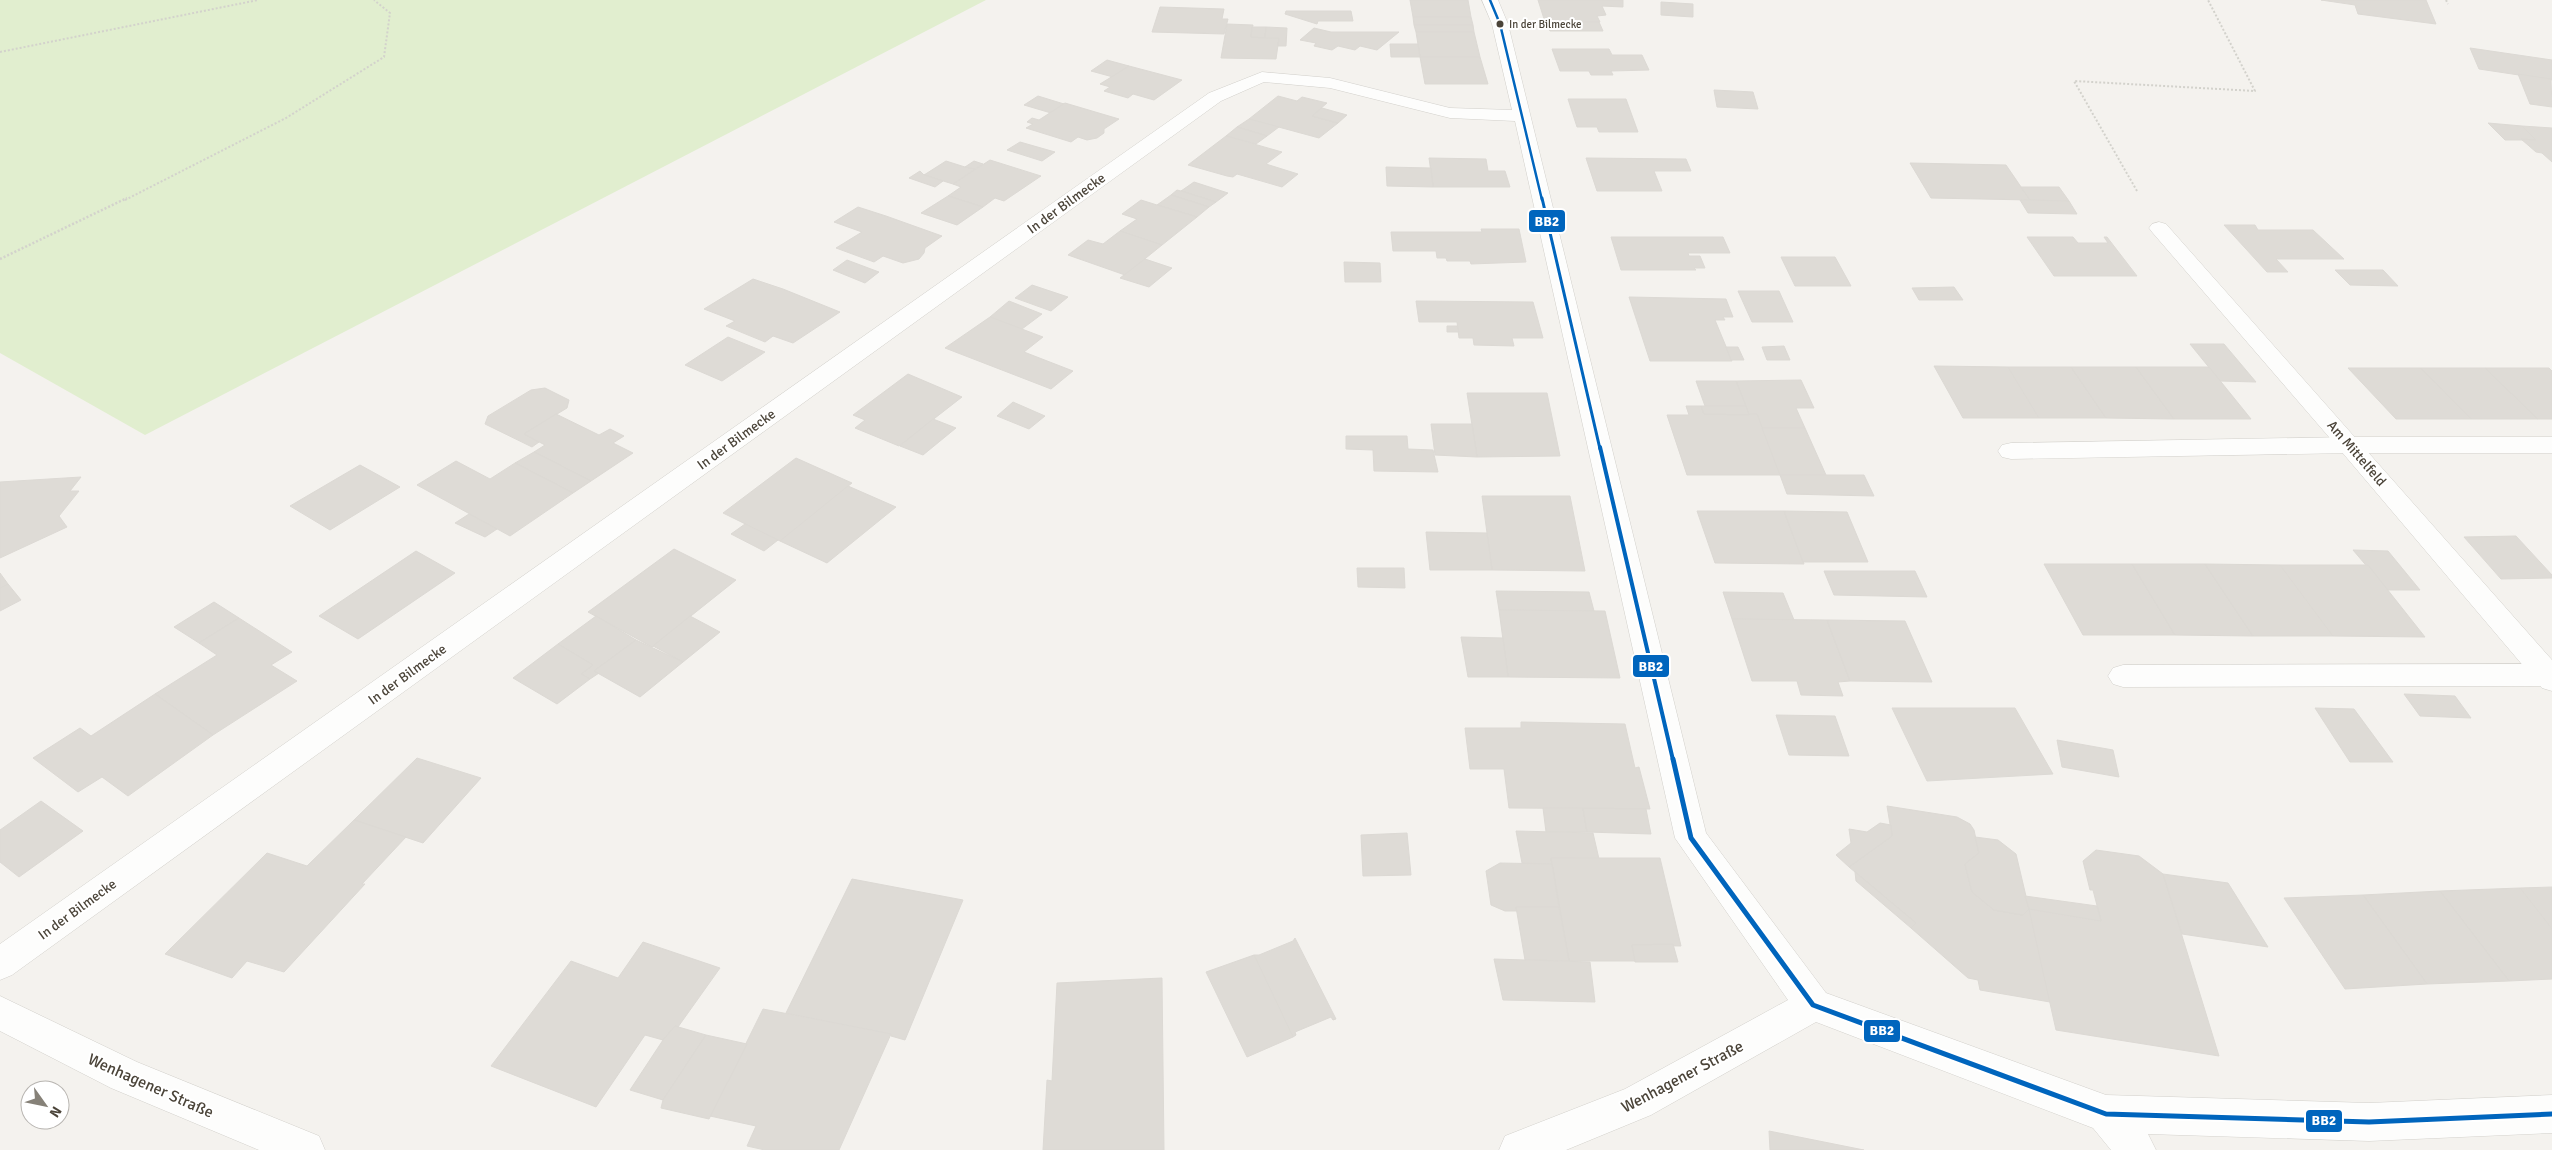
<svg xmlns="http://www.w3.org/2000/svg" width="2552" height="1150" font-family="Signika,sans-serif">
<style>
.green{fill:#e1eecf}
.building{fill:#dedbd6;stroke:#dcd9d4}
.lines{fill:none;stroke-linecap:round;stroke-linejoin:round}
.lane-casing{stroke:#d2d0cb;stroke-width:1}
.street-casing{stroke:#d2d0cb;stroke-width:1}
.path-far1{stroke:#d3d2cc;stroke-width:2;stroke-dasharray:2 2;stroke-linecap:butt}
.path{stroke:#d3d2cc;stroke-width:2.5;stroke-dasharray:2 2;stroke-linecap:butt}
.lane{fill:#fdfdfc;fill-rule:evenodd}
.street{fill:#fdfdfc;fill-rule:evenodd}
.bus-1-far3-casing{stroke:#fff;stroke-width:5}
.bus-1-far2-casing{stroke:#fff;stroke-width:6}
.bus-1-far1-casing{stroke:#fff;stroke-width:8}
.bus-1-casing{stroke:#fff;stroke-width:9}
.bus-1-far3{stroke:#0065bd;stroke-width:2.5}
.bus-1-far2{stroke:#0065bd;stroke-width:3}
.bus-1-far1{stroke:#0065bd;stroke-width:4}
.bus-1{stroke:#0065bd;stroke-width:5}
.bus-dot{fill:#4b4439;stroke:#fff;stroke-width:2}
.labels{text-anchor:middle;stroke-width:4;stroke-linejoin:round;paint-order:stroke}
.far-bus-label{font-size:11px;fill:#4b4439;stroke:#fff;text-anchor:start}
.street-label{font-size:14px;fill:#4b4439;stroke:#fff}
.near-street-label{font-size:16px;fill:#4b4439;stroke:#fff}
.line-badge{stroke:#fff;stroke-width:2}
.badge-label{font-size:14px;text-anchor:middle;font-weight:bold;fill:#fff}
</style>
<rect width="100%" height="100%" fill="#f4f2ee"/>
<path class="green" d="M0,0h986l-841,435 -145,-82z"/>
<g class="building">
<path d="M1410,0h58l3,17h-58z"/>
<path d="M1538,0h85v7l-21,-1 4,9 -9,1 3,6h-55z"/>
<path d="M2321,0h105l10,24 -78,-10 -3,-9z"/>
<path d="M1661,2l32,2v13l-32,-2z"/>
<path d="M1160,7l64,2 -2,10h6l-4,15 -72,-2z"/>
<path d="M1286,11h65l2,10h-35l-1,3 -32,-10z"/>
<path d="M1413,17h58l2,8h-59z"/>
<path d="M1545,22h54l4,9h-53z"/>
<path d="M1227,24l26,1 -2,12 28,1 -3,21 -55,-1z"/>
<path d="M1414,25h59l1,7h-58z"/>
<path d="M1252,27h14l-1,11 -14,-1z"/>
<path d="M1266,27l21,1 -1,18h-8l1,-8h-14z"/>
<path d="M1314,28l17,4h68l-22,18 -17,-4 -5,4 -17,-4 -6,4 -18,-4 2,-3 -16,-3z"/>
<path d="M1416,32h58l6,25h-60z"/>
<path d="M1390,44h28l2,13h-29z"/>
<path d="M2470,48l82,12v20l-73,-11z"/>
<path d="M1552,49h57l3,6h30l7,15 -38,1 2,4h-22l-2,-4h-29z"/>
<path d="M1420,57h60l8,27h-63z"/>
<path d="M1107,60l22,6 -16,11 -22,-6z"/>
<path d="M1129,66l53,14 -28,20 -21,-6 -5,4 -24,-7 6,-4 -10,-3z"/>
<path d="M2518,74l33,5 1,28 -22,-3z"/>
<path d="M1714,90l39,2 5,17 -41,-2z"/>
<path d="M1038,96l26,8 -13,9 -27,-8z"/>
<path d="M1278,96l19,5 5,-4 25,6 -15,13 26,7 -19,15 -70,-19z"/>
<path d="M1568,99h58l12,33h-39l-2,-5h-20z"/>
<path d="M1065,103l54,16 -15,10v4l-7,5 -10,2 -9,-3 -7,5 -45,-14 7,-4 -6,-2 5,-4 7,2z"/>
<path d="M1322,108l25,7 -9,8 -26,-7z"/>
<path d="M1249,119l30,8 -12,9 -30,-9z"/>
<path d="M2488,123l34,3 14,14h-31z"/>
<path d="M2522,126l30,2v34l-10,-9 -6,-1 -15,-13 15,1z"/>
<path d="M1237,127l30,9 -11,8 -30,-8z"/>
<path d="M1226,136l56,16 -16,12 32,10 -16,13 -45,-13 -4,3 -6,-1 -39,-11z"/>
<path d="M1020,142l35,10 -13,9 -35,-11z"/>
<path d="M1429,158l57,1 2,12h17l5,16h-77z"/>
<path d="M1586,158l100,1 5,12h-37l8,20h-65z"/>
<path d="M990,160l51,16 -37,25 -9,-3 -12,9 -35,-11 13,-9 -8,-3z"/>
<path d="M946,161l19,6 10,2 -22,15 -29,-9z"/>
<path d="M974,161l9,3 -8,5 -10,-2z"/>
<path d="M1910,163l96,2 24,35 -99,-2z"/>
<path d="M1386,167l45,1 2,19 -46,-1z"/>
<path d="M920,171l4,4 19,6 -8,6 -26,-9z"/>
<path d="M1194,182l34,11 -12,9 -35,-11z"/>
<path d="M2021,187h38l10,14 -39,-1z"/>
<path d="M1177,190l4,1 35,11 -7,5 -38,-12z"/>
<path d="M1171,195l38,12 -12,10 -40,-12z"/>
<path d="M948,196l35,11 -26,18 -36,-12z"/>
<path d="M1141,200l16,5 40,12 -35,28 -42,-14 17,-12 -15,-5z"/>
<path d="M2020,200l49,1 8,13 -49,-1z"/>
<path d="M858,207l28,9 56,20 -17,12 -1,5 -5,6 -16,4 -20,-7 -9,6 -38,-14 26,-16 -28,-10z"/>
<path d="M2224,225h31l3,5h55l31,29h-68l12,13h-21z"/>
<path d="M1481,229h38l7,33 -55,2 -1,-3h-23l-1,-3h-9l-1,-7h-43l-2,-19h91z"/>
<path d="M1120,231l42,14 -37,30 -57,-20 20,-15 15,4z"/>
<path d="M1611,237h112l7,16h-42l1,3h11l5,12h-11l2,2h-75z"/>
<path d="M2027,237h46l5,6h30l-4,-6h3l30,39h-83z"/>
<path d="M1781,257h54l16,29h-56z"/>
<path d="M1145,259l27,9 -23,19 -29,-9z"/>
<path d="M847,260l32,12 -14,11 -32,-13z"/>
<path d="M1344,262l36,1 1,19h-36z"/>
<path d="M2335,270h48l15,16 -48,-1z"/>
<path d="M753,279l30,10 57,23 -47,31 -20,-7 -8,6 -39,-16 9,-5 -31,-12z"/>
<path d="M1032,285l36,12 -17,14 -36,-13z"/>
<path d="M1954,287l9,13h-44l-7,-12z"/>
<path d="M1738,291h41l14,31h-41z"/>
<path d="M1629,297l97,2 7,18h-10l2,3h-10l17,41h-82z"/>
<path d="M1009,301l33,13 -20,15 -32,-12z"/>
<path d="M1416,301l117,1 10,36h-31l2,8 -40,-1 -1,-7h-14l-2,-16h-38z"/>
<path d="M990,317l53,20 -19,15 49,19 -22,18 -106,-41z"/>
<path d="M1447,326h10l2,6h-12z"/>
<path d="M728,337l37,15 -43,29 -37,-16z"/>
<path d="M2190,344h34l32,38 -36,-1z"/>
<path d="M1784,346l6,14h-23l-5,-13z"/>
<path d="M1726,347h12l6,13h-13z"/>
<path d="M1934,366l74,1 31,51h-76z"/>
<path d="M2008,367h63l35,51h-67z"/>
<path d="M2071,367h65l38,52 -68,-1z"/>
<path d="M2136,367h73l42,52h-77z"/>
<path d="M2348,368h73l50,51h-75z"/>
<path d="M2421,368h64l53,51h-67z"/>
<path d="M2485,368h64l3,3v48h-14z"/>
<path d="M908,374l54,23 -63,49 -44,-18 10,-8 -12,-5z"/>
<path d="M1801,380l13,28h-18l9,20h-43l-5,-14 -8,1 -13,-34z"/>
<path d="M1696,381h40l10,25h-41z"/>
<path d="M545,388l24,12 -2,8 -43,26 15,8 -7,5 -47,-23 3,-8 43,-26z"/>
<path d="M1467,393h80l13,63 -83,1z"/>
<path d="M1013,402l32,14 -16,13 -32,-13z"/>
<path d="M1686,406h15l3,8h53l23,61h-93l-20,-60h22z"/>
<path d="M1701,406h45l3,9 -45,-1z"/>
<path d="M556,414l43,21 11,-6 14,7 -11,7 20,10 -42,28 -57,-29 11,-7 -21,-11z"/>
<path d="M933,419l23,9 -33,27 -23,-9z"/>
<path d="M1431,424h41l5,33 -42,-2z"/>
<path d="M1762,428h43l21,47h-46z"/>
<path d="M1346,436h61l1,13 25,1 5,22 -64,-1 -1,-21 -27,-1z"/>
<path d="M534,452l57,29 -18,12 -58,-30z"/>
<path d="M796,458l56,25 -72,58 -57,-28z"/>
<path d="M456,461l34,18 25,-16 58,30 -63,43 -93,-51z"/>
<path d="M360,465l40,22 -70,43 -40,-24z"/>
<path d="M1780,475h84l10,21 -87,-2z"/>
<path d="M81,477l-11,14h9l-20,25 8,11 -67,31v-76z"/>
<path d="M848,486l48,21 -69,56 -47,-22z"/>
<path d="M1482,496h88l15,75 -93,-1z"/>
<path d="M1697,511h87l20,53 -89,-1z"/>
<path d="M1784,511l63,1 21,50h-65z"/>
<path d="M469,514l28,15 -12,8 -30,-14z"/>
<path d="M745,524l33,16 -14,11 -33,-17z"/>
<path d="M1426,532l61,1 5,37h-62z"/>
<path d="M2516,536l36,39v3l-51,1 -37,-42z"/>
<path d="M674,549l62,31 -84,67 -64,-35z"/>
<path d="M2353,550l35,1 32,39h-33z"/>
<path d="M416,551l39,22 -97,66 -39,-23z"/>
<path d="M2044,564h88l43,71h-92z"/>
<path d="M2132,564h73l48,72 -78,-1z"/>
<path d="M2205,564l75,1 53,71h-80z"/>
<path d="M2280,565h88l57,72 -92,-1z"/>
<path d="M1357,568h47l1,20 -47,-1z"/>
<path d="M1824,571h91l12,26 -93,-2z"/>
<path d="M0,573l8,11 -8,4z"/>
<path d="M8,584l13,16 -21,11v-23z"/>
<path d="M1496,591l93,1 5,19 -95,-1z"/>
<path d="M1723,592l60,1 11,27 -62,-1z"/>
<path d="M214,602l25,16 -40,25 -25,-16z"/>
<path d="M1499,610l106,1 15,67 -112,-1z"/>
<path d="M596,616l40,24 -42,31 5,2 -9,6 -9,-5 12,-9 -35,-21z"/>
<path d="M690,616l30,16 -37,30 -30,-16z"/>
<path d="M239,618l53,34 -21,13 26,16 -84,54 -58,-41 62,-39 -18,-12z"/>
<path d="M1732,619l95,1 23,61 -12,1 5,14 -42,-1 -4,-14h-45z"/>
<path d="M1827,620l78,1 27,61 -82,-1z"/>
<path d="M1461,637l42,1 5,39h-40z"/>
<path d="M636,640l47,22 -43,35 -46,-26z"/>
<path d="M558,644l35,21 -12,9 9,5 -33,25 -44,-26z"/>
<path d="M155,694l58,41 -85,61 -26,-19 -24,15 -45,-34 47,-30 11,8z"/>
<path d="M2404,694l51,2 16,22 -51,-2z"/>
<path d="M1892,708h123l38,66 -126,7z"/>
<path d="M2315,708l39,1 39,53h-43z"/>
<path d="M1776,715l59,1 14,40 -60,-1z"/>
<path d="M1521,722l104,2 10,44 4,-1 11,42 -141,-1 -5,-39h-34l-5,-41h56z"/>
<path d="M2057,740l56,10 6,27 -57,-10z"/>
<path d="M417,758l64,20 -58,65 -69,-23z"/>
<path d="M41,801l42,30 -64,46 -19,-15v-32z"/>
<path d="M1887,806l70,11 13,7 4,6 5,23 -14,11 7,28 22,18 29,5 6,-6 21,93 -70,-12 -2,-10 -10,-2 -57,-50 5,-5 -67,-56 43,-31z"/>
<path d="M1543,808h40l4,24h-41z"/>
<path d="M1583,808l63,1 5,25 -64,-2z"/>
<path d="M354,820l52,17 -44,47h3l-81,88 -37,-11 -15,17 -67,-24 102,-101 40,13z"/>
<path d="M1880,823l11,2 1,11 -43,31 -13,-12 15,-12 -2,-14 18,3z"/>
<path d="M1516,831l77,2 6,26 -48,-1 1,6 -30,-1z"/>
<path d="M1407,833l4,42 -48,1 -2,-41z"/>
<path d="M1975,837l23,3 18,14 13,55 -6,6 -29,-5 -22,-18 -7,-28 14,-11z"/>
<path d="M2096,850l43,6 24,18 56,182 -163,-26 -27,-121 72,12 -8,-31h-3l-7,-29z"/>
<path d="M1551,858h109l21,88 -49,-1 4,16h-67z"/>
<path d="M1500,863l52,1 7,43h-43l1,4h-12l-14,-6 -5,-34z"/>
<path d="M1855,872l61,51 -5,5 -55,-47z"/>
<path d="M2163,874l65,9 40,64 -86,-13z"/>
<path d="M852,879l111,21 -58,140 -14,-4v-2l-105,-21z"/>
<path d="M2552,887v42l-32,-41z"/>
<path d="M2520,888l32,41v50l-43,2 -69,-90z"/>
<path d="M2440,891l69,90 -82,3 -64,-89z"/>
<path d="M2363,895l64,89 -82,5 -61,-91z"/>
<path d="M2025,896l72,10 4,15 -72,-12z"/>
<path d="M1516,907h43l10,54 -44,-1z"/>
<path d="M1295,938l41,81 -3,1 -2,-3 -36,15 1,3 -3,2 -39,-82h5l34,-14z"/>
<path d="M643,942l77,26 -42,59 -3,-1 -12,14 -18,-5 -49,72 -105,-41 80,-105 47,17z"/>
<path d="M1673,944l5,18h-43l-3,-17z"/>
<path d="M1254,955l39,82 -46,20 -41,-85z"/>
<path d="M1494,959l96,3 5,40 -92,-2z"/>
<path d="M1162,978l2,172h-121l4,-70 5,1 5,-98z"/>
<path d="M763,1009l128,25 -52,116h-74l-18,-4 9,-20 -46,-10z"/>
<path d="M675,1026l31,9 -43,65 -33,-10 33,-50z"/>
<path d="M706,1035l41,9 -38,75 -48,-11 2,-8z"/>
<path d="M1769,1131l95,19h-94z"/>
</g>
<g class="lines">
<g class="lane-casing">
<g id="lane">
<path d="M2350,437h202v16h-202l-339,6 -9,-2 -4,-6 4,-6 9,-2z"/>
<path d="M2552,664v22l-429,1 -10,-3 -5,-8 5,-8 10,-3z"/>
</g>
</g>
<g class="street-casing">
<g id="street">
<path d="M1482,0h16l10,24 198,809 120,160 280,102 263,8 183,-8v38l-183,8 -221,-7 8,16h-45l-18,-22 -277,-106 -165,93 -85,35h-67l6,-14 120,-47 163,-89 -113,-162 -160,-717 -65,-3 -120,-30 -66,-6 -43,19 -1209,874 -12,5v-36l1209,-851 53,-21 68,6 120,30 62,2 -20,-86z"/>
<path d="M2159,222l7,2 386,436v31l-10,-3 -201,-237 -189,-219 -3,-4 3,-4z"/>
<path d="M0,996l137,66 182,74 6,14h-66l-148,-62 -111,-57z"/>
</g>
</g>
<g class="path-far1">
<path d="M2446,0l2,4"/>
<path d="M0,52l258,-52"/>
<path d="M2137,191l-63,-110 181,10 -47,-91"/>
<path d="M125,200l161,-82 98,-61 6,-44 -16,-13"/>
</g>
<path class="path" d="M0,259l127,-61"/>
<use href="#lane" class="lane"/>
<use href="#street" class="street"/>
<g class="bus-1-far3-casing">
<path id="bus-1-far3" d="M1490,0l10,24 42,176"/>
</g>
<g class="bus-1-far2-casing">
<path id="bus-1-far2" d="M1542,198l58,251"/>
</g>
<g class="bus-1-far1-casing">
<path id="bus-1-far1" d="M1600,447l73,313"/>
</g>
<g class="bus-1-casing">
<path id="bus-1" d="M1673,759l18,79 122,167 293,109 263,8 183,-8"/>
</g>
<use href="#bus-1-far3" class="bus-1-far3"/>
<use href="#bus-1-far2" class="bus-1-far2"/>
<use href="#bus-1-far1" class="bus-1-far1"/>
<use href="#bus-1" class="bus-1"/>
</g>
<circle class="bus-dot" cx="1500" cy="24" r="4.5"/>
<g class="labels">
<g class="far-bus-label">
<text x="1509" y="28">In der Bilmecke</text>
</g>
<g class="street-label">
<text transform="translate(1066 203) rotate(-36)" y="5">In der Bilmecke</text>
<text transform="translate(736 439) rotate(-36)" y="5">In der Bilmecke</text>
<text transform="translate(2357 453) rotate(49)" y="5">Am Mittelfeld</text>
<text transform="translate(407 674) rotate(-36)" y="5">In der Bilmecke</text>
<text transform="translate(77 909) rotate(-36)" y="5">In der Bilmecke</text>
</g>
<g class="near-street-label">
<text transform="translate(1682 1076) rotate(-28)" y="6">Wenhagener Straße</text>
<text transform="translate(151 1085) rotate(24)" y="6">Wenhagener Straße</text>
</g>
</g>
<g class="line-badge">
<rect x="1528" y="209" width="38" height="24" rx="5" fill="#0065bd"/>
<rect x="1632" y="654" width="38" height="24" rx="5" fill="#0065bd"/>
<rect x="1863" y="1019" width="38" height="24" rx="5" fill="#0065bd"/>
<rect x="2305" y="1109" width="38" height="24" rx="5" fill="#0065bd"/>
</g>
<g class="badge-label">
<text x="1547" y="226">BB2</text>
<text x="1651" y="671">BB2</text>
<text x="1882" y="1035">BB2</text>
<text x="2324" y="1125">BB2</text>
</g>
<g transform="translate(45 1105) rotate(123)"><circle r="24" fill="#ffffff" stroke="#b7b4b0"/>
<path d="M0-4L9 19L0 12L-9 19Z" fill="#868178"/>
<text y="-8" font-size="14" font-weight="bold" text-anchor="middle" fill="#4b4439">N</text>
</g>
</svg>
